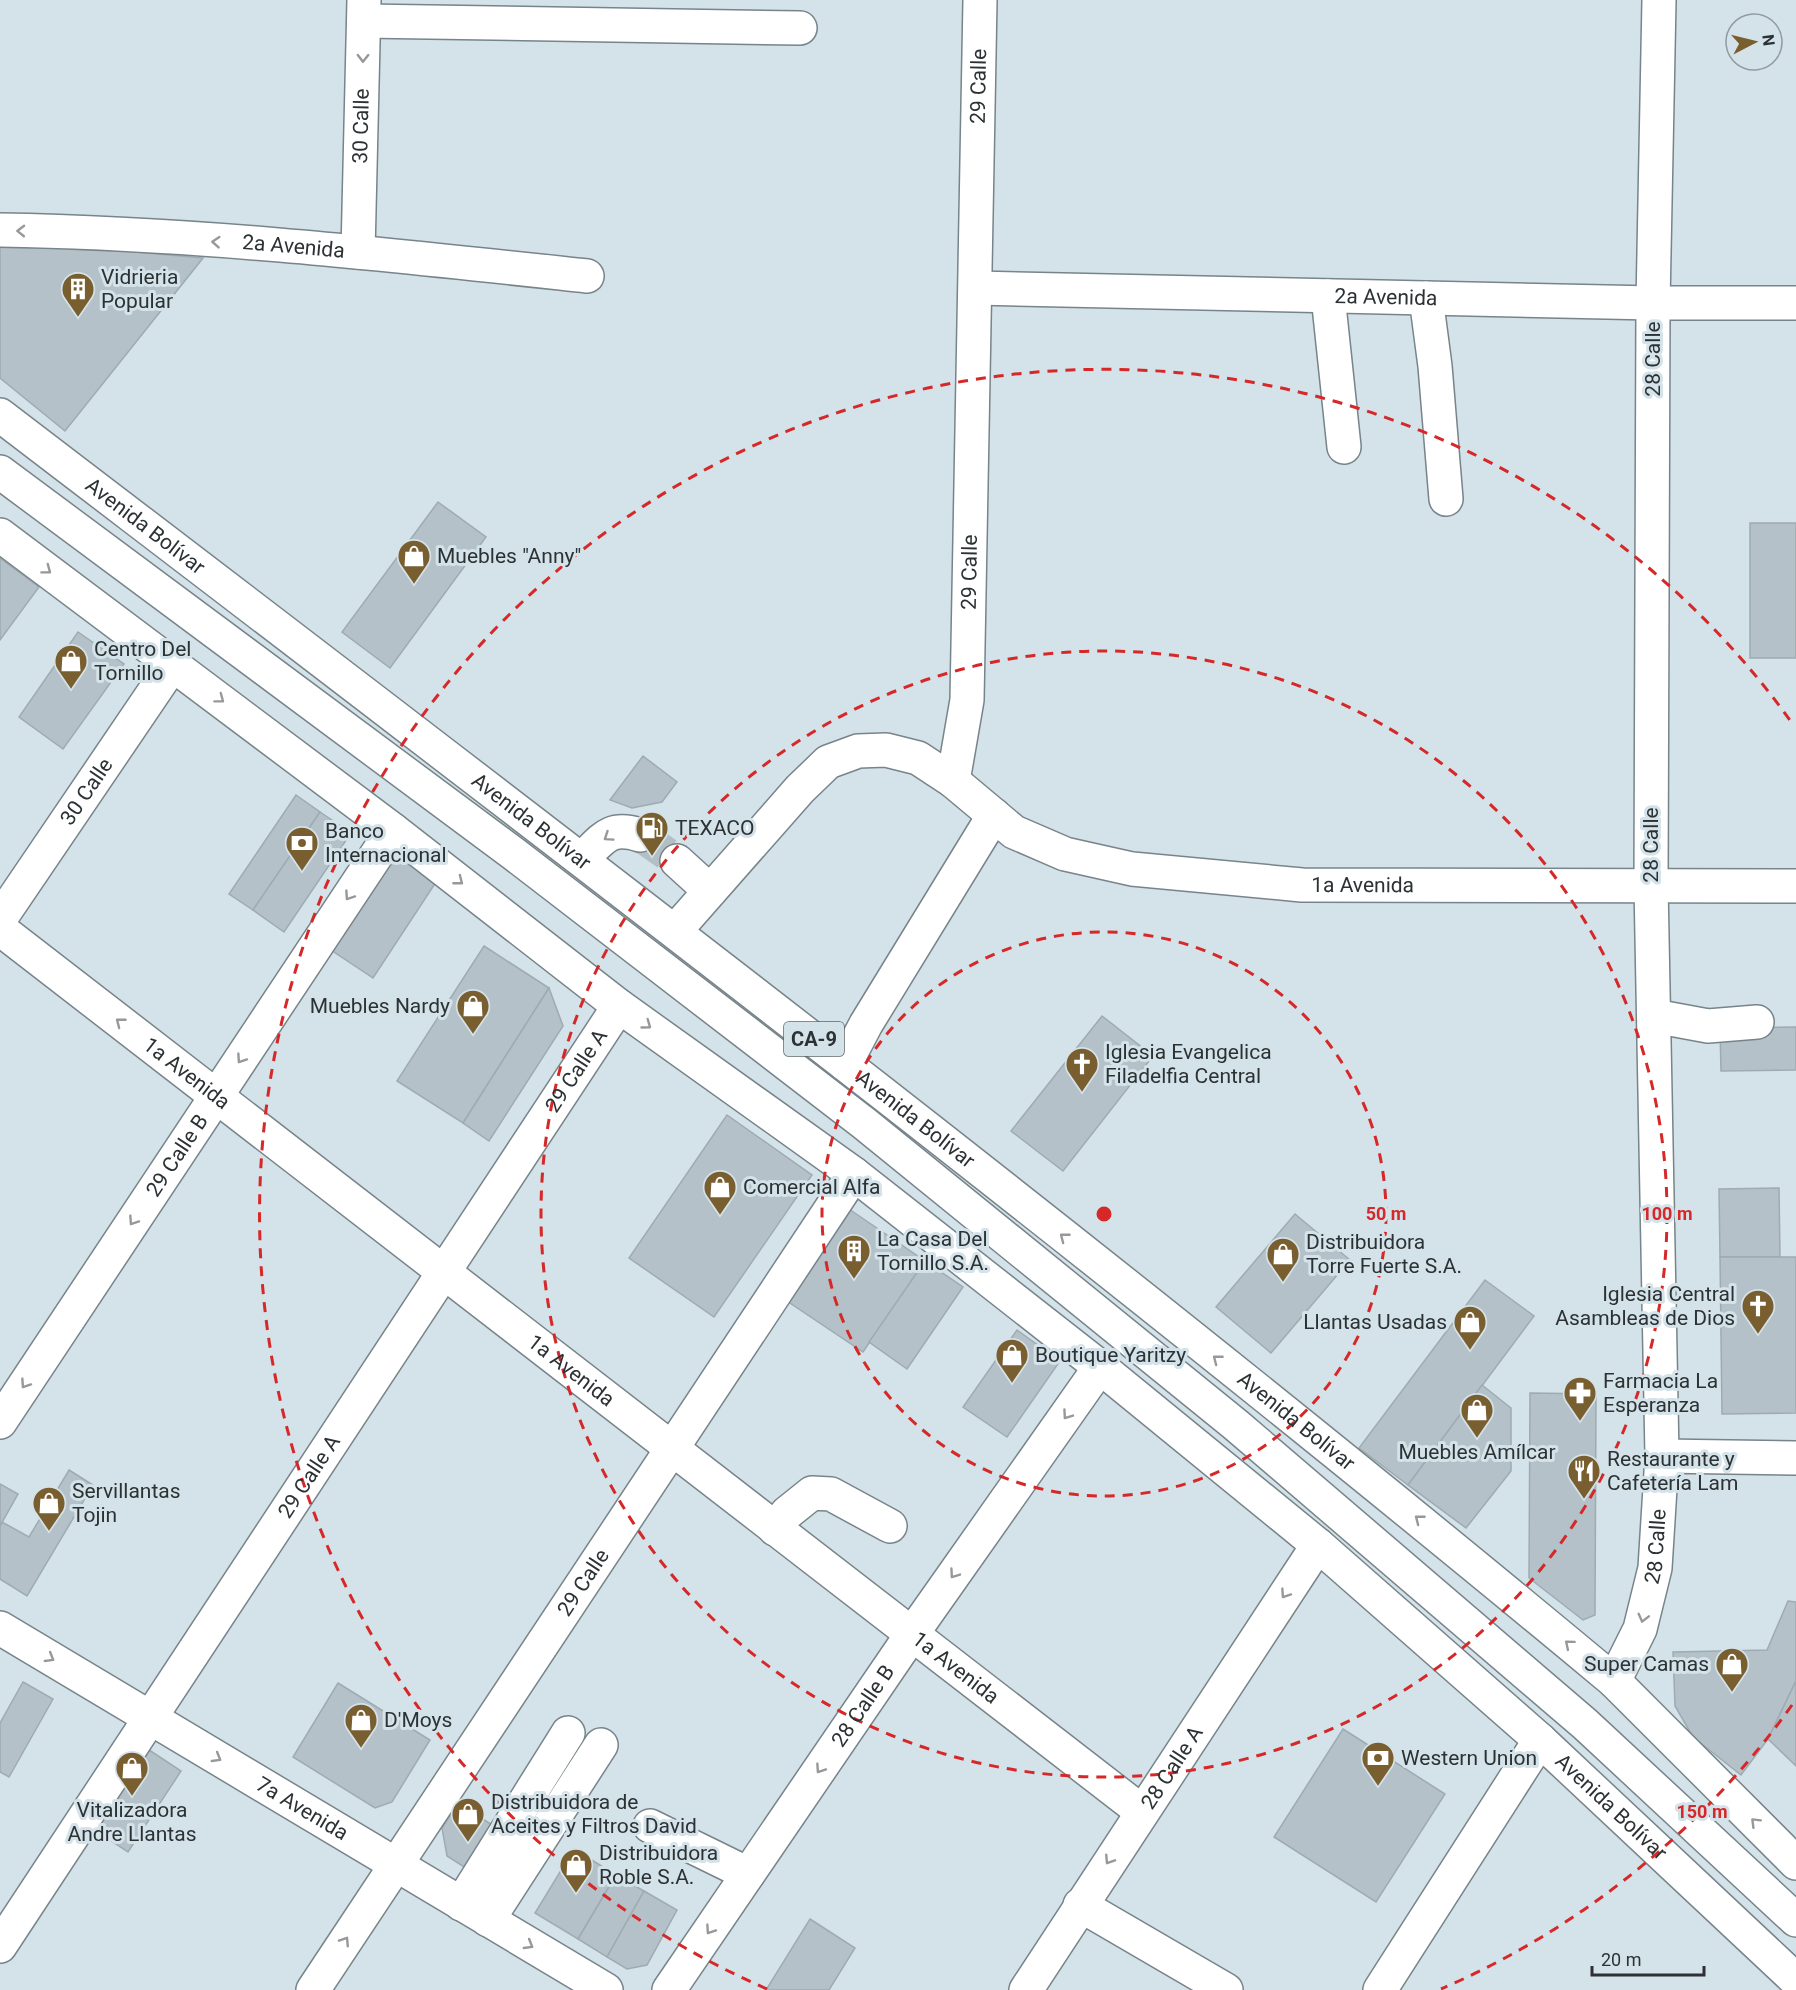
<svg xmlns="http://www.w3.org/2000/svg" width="1796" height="1990" font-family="Roboto,sans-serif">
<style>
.building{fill:#b4c1c8;stroke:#9eabb2;stroke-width:1.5}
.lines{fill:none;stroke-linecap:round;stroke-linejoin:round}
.minor-tunnel{stroke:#b2bfc5;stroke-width:33;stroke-dasharray:33 16;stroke-linecap:butt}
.minor-casing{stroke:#77848a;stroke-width:36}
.major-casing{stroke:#77848a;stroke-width:36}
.minor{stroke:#fff;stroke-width:33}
.major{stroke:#fff;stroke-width:33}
.oneway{stroke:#96989a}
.ring{fill:none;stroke:#d62828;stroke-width:3;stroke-dasharray:10 8}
.labels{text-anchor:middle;stroke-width:6;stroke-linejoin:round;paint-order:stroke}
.shield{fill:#d4e2e9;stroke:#5e676a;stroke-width:1.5}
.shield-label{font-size:20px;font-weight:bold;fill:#2c3234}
.street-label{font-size:21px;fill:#2c3234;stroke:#d4e2e9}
.poi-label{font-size:21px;fill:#2c3234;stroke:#d4e2e9;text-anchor:start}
.centre{fill:#d62828;stroke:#d4e2e9;stroke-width:3}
.ring-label{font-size:18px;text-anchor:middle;font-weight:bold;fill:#d62828;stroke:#d4e2e9;stroke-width:6;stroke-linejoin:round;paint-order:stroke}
</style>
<rect width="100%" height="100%" fill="#d4e2e9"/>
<g class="building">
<path d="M0,240l203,18 -138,173 -65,-53z"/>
<path d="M438,502l48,35 -96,131 -48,-36z"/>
<rect x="1750" y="523" width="46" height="135"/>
<path d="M0,558l39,29 -39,53z"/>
<path d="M78,632l46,32 -61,85 -44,-32z"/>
<path d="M643,756l34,26 -15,20 -30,6 -22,-8z"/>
<path d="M296,795l24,17 -67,98 -24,-16z"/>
<path d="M320,812l31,21 -67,99 -31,-22z"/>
<path d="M407,850l35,23 -69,105 -48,-32 58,-90z"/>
<path d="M484,946l65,42 -86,135 -66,-42z"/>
<path d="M549,988l14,38 -74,115 -26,-18z"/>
<path d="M1102,1016l51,40 -90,115 -52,-40z"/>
<path d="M1796,1027v43l-75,1 -1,-43z"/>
<path d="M727,1115l85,60 -98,142 -85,-59z"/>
<path d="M1779,1188l1,69h-60l-1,-68z"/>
<path d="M846,1207l79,54 -62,91 -79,-53z"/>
<path d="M1295,1214l55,46 -79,93 -55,-46z"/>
<path d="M1720,1257h76v156l-74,1z"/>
<path d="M925,1261l38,26 -56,82 -38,-27z"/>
<path d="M1485,1280l49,36 -126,169 -49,-37z"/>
<path d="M1017,1330l43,31 -53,76 -44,-30z"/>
<path d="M1482,1385l29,23v63l-45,57 -58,-43z"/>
<path d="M1530,1393l66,1 -1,221 -12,5 -54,-42z"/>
<path d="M69,1470l24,15 -66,111 -27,-17v-53l2,-4 27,15z"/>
<path d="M0,1484l18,10 -18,32z"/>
<path d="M1788,1601l8,1v79l-28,58 -27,36 -48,-38 -18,-31 -2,-54 94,-2z"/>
<path d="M1796,1681v85l-28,-27z"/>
<path d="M23,1682l30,17 -44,78 -9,-5v-49z"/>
<path d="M338,1683l92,57 -38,62 -17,6 -82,-51z"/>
<path d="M1343,1729l102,65 -69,108 -102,-65z"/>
<path d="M137,1742l44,29 -53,81 -44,-29z"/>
<path d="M458,1803l42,27 -28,42 -25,-16 -5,-28z"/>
<path d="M574,1849l42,26 -38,64 -43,-26z"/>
<path d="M616,1875l28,16 -37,66 -29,-18z"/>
<path d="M644,1891l33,19 -30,55 -20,4 -20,-12z"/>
<path d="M810,1919l45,29 -26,42h-63z"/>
</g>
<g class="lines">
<path class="minor-tunnel" d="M640,835l37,26"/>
<g class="minor-casing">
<g id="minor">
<path d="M1659,0l-6,303 -2,582 11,571"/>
<path d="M364,21l436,7"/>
<path id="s1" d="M0,230c196,3 392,25 587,46"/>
<path id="s2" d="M358,252l6,-252"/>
<path id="s3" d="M976,288l677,15h143"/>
<path d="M1328,296l16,151"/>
<path d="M1426,298l9,68 11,133"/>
<path d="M0,472l514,382 351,270 371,301 349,299 211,196"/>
<path id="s4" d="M953,781l14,-81 13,-700"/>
<path d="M582,859c21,-20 27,-34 58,-24"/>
<path d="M677,861l33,30"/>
<path id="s5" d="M0,919l173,-255"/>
<path id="s6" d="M0,929l1141,882"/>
<path id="s7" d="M675,931l125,-142 28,-27 30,-11 28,-1 32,8 35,23 61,51 51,22 67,15 170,16 494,1"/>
<path d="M1654,1016l54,10 49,-4"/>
<path d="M845,1064l21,-40 128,-209"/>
<path id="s8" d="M0,1422l393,-592"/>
<path d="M775,1529l12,-16 25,-20 19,1 59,32"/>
<path d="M1614,1681l182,182"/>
<path d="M650,1826l98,48"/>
<path d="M461,1904l107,-171"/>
<path d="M1080,1905l146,85"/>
<path d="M488,1920l113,-175"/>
<path id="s9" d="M0,1946l619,-940"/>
<path id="s10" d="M313,1990l541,-816"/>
<path id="s11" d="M669,1990l243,-356 188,-267"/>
<path id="s12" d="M1026,1990l292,-445"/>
<path d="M1380,1990l160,-250"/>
</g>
</g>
<g class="major-casing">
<g id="major">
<path id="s13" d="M0,415c543,415 1088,828 1614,1266l26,-52 15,-61 7,-112 134,2"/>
<path id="s14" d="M0,535l393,295 226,176 235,168 246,193 218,178 222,195 256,240"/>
<path id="s15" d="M0,1628l606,362"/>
</g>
</g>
<use href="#minor" class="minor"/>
<use href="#major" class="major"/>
</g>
<defs><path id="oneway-chevron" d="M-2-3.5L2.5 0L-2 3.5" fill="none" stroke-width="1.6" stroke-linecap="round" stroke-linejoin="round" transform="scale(1.5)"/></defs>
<g class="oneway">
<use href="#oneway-chevron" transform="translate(363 58) rotate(91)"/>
<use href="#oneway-chevron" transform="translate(21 231) rotate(-179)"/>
<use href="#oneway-chevron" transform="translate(216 242) rotate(-176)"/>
<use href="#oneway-chevron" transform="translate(47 570) rotate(37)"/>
<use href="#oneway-chevron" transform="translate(220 699) rotate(37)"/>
<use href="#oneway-chevron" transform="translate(608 837) rotate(146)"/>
<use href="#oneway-chevron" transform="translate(459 881) rotate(38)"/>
<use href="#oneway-chevron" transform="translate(349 896) rotate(124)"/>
<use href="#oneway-chevron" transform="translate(120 1022) rotate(-142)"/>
<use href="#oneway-chevron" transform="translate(647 1025) rotate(36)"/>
<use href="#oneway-chevron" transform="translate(241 1059) rotate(124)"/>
<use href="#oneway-chevron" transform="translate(133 1221) rotate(124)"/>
<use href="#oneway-chevron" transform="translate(1064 1237) rotate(-142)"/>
<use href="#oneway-chevron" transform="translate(1217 1359) rotate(-142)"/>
<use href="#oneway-chevron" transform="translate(25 1384) rotate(124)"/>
<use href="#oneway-chevron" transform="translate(1067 1415) rotate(125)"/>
<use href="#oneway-chevron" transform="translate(1419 1519) rotate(-142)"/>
<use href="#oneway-chevron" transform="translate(954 1574) rotate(125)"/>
<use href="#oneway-chevron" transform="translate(1285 1594) rotate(124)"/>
<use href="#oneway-chevron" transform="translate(1643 1618) rotate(104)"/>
<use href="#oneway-chevron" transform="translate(1569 1644) rotate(-140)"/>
<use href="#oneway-chevron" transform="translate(50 1658) rotate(31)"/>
<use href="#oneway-chevron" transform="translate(217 1758) rotate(31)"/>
<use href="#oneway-chevron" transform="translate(820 1769) rotate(124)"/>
<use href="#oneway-chevron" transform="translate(1755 1822) rotate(-135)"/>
<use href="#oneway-chevron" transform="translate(1109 1860) rotate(123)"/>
<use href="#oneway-chevron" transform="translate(710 1930) rotate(124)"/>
<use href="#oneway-chevron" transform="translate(345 1941) rotate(-57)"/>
<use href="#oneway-chevron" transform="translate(529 1945) rotate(31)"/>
</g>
<g class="ring">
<circle cx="1104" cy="1214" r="282"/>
<circle cx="1104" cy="1214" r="563"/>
<path d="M1792 1705A845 845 0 0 1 1441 1989M767 1989A845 845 0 1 1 1792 723"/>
</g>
<defs>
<g id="building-pin" transform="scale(1.725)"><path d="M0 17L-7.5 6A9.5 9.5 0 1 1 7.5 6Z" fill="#795e30" stroke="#d4e2e9"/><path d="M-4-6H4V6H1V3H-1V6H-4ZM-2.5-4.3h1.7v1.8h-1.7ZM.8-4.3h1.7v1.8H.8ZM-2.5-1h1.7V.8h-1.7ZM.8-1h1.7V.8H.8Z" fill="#fff"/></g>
<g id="shop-pin" transform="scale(1.725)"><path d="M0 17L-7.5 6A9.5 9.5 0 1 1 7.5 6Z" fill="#795e30" stroke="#d4e2e9"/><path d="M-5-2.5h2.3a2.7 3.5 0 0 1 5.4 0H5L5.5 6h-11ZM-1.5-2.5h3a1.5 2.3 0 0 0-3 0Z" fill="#fff"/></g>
<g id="fuel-pin" transform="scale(1.725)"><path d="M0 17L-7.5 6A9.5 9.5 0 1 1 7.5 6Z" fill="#795e30" stroke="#d4e2e9"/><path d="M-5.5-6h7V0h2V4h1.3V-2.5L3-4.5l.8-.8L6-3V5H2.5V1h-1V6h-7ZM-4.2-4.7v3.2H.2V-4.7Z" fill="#fff"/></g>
<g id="bank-pin" transform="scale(1.725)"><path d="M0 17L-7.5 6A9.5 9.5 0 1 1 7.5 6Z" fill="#795e30" stroke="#d4e2e9"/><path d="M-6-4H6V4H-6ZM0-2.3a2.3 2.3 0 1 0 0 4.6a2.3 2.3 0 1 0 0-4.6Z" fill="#fff"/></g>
<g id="church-pin" transform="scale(1.725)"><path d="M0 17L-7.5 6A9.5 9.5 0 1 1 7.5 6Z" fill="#795e30" stroke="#d4e2e9"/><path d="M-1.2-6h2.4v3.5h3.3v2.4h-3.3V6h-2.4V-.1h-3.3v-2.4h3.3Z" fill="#fff"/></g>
<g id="pharmacy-pin" transform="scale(1.725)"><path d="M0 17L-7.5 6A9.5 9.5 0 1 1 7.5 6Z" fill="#795e30" stroke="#d4e2e9"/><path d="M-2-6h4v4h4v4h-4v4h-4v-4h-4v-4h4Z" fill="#fff"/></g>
<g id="restaurant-pin" transform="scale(1.725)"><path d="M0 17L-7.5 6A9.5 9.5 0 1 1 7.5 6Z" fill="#795e30" stroke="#d4e2e9"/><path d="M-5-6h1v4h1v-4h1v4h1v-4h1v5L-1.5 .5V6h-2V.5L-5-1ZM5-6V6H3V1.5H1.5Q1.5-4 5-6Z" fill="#fff"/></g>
</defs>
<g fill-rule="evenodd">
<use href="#building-pin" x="78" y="289"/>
<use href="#shop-pin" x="414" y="556"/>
<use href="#shop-pin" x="71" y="661"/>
<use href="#fuel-pin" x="652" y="828"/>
<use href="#bank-pin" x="302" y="843"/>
<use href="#shop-pin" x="473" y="1006"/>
<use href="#church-pin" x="1082" y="1064"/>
<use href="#shop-pin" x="720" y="1187"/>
<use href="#building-pin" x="854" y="1251"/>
<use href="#shop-pin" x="1283" y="1254"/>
<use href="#church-pin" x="1758" y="1306"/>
<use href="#shop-pin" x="1470" y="1322"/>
<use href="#shop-pin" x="1012" y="1355"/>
<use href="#pharmacy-pin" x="1580" y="1393"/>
<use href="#shop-pin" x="1477" y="1410"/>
<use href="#restaurant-pin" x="1584" y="1471"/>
<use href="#shop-pin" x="49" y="1503"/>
<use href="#shop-pin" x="1732" y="1664"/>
<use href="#shop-pin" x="361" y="1720"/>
<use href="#bank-pin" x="1378" y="1758"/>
<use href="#shop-pin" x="132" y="1768"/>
<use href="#shop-pin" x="468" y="1814"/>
<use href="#shop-pin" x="576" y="1865"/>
</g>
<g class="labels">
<rect class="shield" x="784" y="1022" width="60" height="34" rx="4.5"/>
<g class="shield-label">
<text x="814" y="1046">CA-9</text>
</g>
<g class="street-label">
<text dy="7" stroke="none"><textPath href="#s4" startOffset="696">29 Calle</textPath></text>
<text dy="7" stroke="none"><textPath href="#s2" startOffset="126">30 Calle</textPath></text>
<text dy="7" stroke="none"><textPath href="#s1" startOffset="294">2a Avenida</textPath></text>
<text dy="7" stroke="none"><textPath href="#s3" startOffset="410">2a Avenida</textPath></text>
<text transform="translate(1653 359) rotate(-90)" y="7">28 Calle</text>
<text dy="7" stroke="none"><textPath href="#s13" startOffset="183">Avenida Bolívar</textPath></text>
<text dy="7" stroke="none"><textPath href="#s4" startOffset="210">29 Calle</textPath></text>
<text dy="7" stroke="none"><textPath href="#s5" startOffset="154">30 Calle</textPath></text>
<text dy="7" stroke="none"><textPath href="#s13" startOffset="669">Avenida Bolívar</textPath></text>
<text transform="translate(1651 845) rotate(-90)" y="7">28 Calle</text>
<text dy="7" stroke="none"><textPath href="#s7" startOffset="798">1a Avenida</textPath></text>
<text dy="7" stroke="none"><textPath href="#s9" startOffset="1048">29 Calle A</textPath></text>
<text dy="7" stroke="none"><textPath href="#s6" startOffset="236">1a Avenida</textPath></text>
<text dy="7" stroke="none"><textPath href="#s13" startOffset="1155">Avenida Bolívar</textPath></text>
<text dy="7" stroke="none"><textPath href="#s8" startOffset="320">29 Calle B</textPath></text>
<text dy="7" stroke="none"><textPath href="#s6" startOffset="722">1a Avenida</textPath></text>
<text dy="7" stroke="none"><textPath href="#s13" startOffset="1641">Avenida Bolívar</textPath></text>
<text dy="7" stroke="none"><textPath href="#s9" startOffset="562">29 Calle A</textPath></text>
<text dy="7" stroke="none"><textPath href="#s13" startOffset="2194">28 Calle</textPath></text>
<text dy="7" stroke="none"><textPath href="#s10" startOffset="489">29 Calle</textPath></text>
<text dy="7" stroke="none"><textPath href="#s6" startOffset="1208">1a Avenida</textPath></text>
<text dy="7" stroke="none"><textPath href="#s11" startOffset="344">28 Calle B</textPath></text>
<text dy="7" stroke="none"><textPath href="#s12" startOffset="266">28 Calle A</textPath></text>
<text dy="7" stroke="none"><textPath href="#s14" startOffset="2054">Avenida Bolívar</textPath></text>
<text dy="7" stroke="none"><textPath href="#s15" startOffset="352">7a Avenida</textPath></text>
</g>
<g class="poi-label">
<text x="101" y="284">Vidrieria<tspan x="101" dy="24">Popular</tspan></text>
<text x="437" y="563">Muebles "Anny"</text>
<text x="94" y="656">Centro Del<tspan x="94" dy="24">Tornillo</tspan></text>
<text x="675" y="835">TEXACO</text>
<text x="325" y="838">Banco<tspan x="325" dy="24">Internacional</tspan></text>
<text x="450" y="1013" text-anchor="end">Muebles Nardy</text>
<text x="1105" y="1059">Iglesia Evangelica<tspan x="1105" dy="24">Filadelfia Central</tspan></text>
<text x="743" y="1194">Comercial Alfa</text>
<text x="877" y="1246">La Casa Del<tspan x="877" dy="24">Tornillo S.A.</tspan></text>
<text x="1306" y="1249">Distribuidora<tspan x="1306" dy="24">Torre Fuerte S.A.</tspan></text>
<text x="1735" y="1301" text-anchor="end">Iglesia Central<tspan x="1735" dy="24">Asambleas de Dios</tspan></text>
<text x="1447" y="1329" text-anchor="end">Llantas Usadas</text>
<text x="1035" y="1362">Boutique Yaritzy</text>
<text x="1603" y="1388">Farmacia La<tspan x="1603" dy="24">Esperanza</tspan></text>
<text x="1477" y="1459" text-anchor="middle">Muebles Amílcar</text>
<text x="1607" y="1466">Restaurante y<tspan x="1607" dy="24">Cafetería Lam</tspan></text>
<text x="72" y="1498">Servillantas<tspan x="72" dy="24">Tojin</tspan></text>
<text x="1709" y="1671" text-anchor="end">Super Camas</text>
<text x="384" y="1727">D'Moys</text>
<text x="1401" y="1765">Western Union</text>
<text x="491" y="1809">Distribuidora de<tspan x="491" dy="24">Aceites y Filtros David</tspan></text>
<text x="132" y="1817" text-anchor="middle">Vitalizadora<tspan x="132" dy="24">Andre Llantas</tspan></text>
<text x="599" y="1860">Distribuidora<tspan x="599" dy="24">Roble S.A.</tspan></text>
</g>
</g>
<circle cx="1104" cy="1214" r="9" class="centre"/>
<g class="ring-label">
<text x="1386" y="1220">50 m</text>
<text x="1667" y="1220">100 m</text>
<text x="1702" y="1818">150 m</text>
</g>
<g transform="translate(1754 42) rotate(83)"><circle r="28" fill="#d4e2e9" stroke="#919ca1" stroke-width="1.5"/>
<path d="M0-4.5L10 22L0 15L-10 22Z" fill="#795e30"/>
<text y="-9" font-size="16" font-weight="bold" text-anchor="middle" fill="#2c3234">N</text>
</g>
<path d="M1592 1966v9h112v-9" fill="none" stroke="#2c3234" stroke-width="3"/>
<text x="1601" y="1966" font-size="18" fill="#2c3234" stroke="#d4e2e9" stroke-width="4.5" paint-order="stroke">20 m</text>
</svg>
